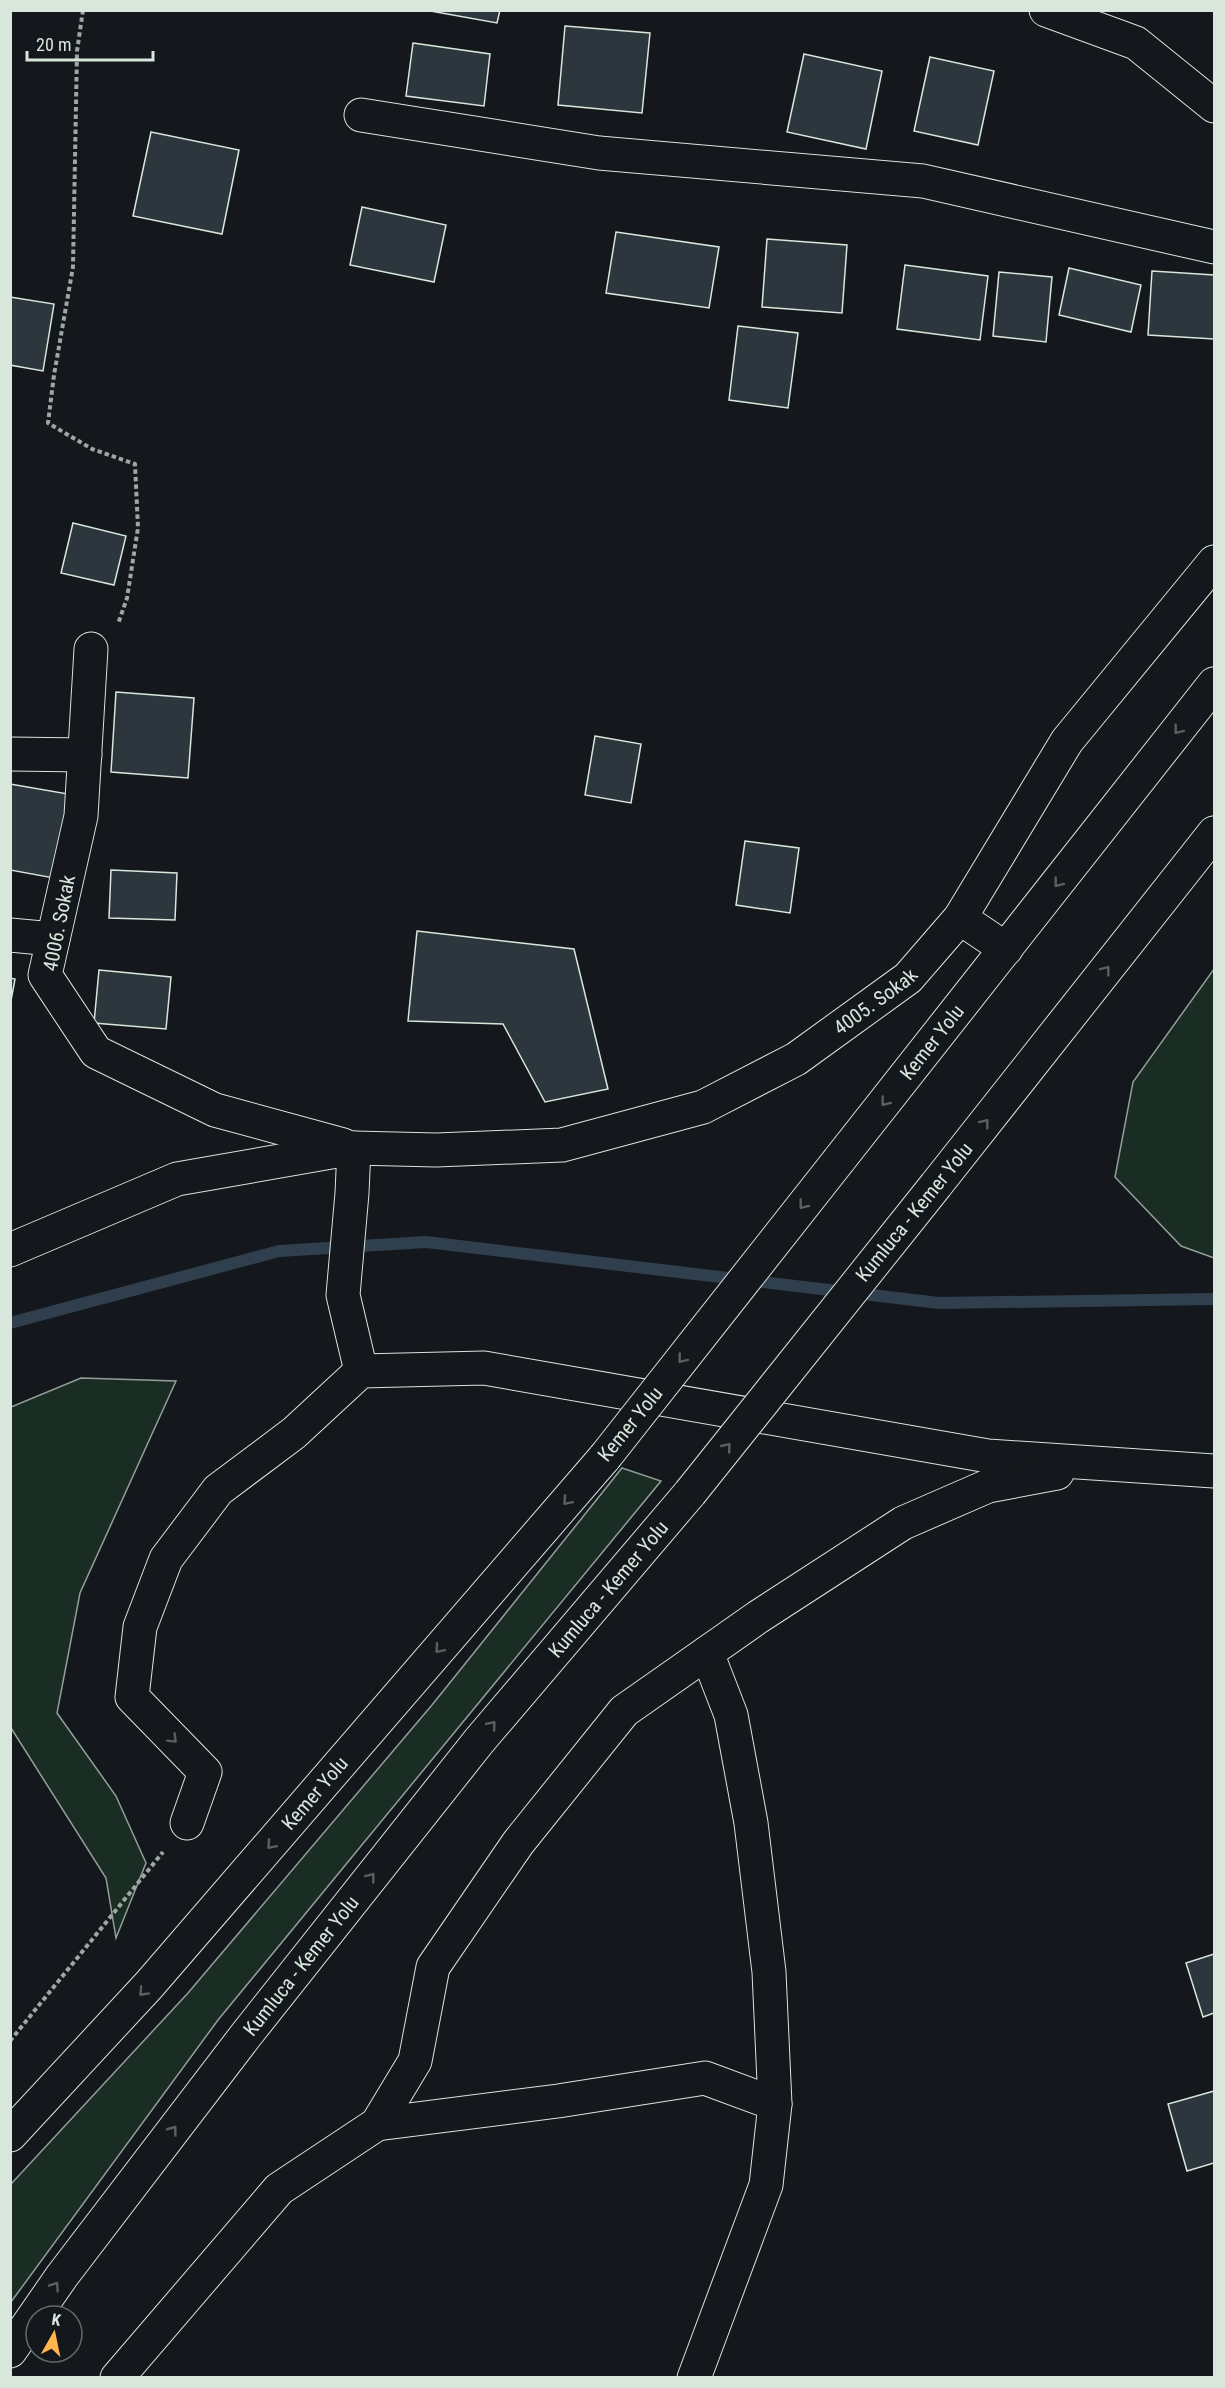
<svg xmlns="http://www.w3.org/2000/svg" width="1225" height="2388" font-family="'Roboto Condensed',sans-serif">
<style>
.green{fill:#1a2d24;stroke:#939e99;stroke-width:1.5}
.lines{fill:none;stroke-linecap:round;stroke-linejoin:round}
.stream{stroke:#2f3f4d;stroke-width:12}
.building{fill:#2c363c;stroke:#d8e6dc;stroke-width:1.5}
.minor-casing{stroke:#d8e6dc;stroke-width:35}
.highway-casing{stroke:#d8e6dc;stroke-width:35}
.path{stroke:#9da8a2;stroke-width:4;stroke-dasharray:4.5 3;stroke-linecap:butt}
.minor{stroke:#14181c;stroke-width:33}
.highway{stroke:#14181c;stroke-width:33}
.highway-bridge-casing{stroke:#d8e6dc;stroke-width:35;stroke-linecap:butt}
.highway-bridge{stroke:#14181c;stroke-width:33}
.oneway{stroke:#59605f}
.labels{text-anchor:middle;stroke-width:4.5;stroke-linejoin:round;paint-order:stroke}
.street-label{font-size:20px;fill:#d8e6dc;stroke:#14181c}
</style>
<rect width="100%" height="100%" fill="#14181c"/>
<g class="green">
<path d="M1214,969v289l-33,-12 -66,-69 18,-95z"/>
<path d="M81,1378l95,3 -96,212 -23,120 59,83 30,67 -30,75 -10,-60 -95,-150v-321z"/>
<path d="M622,1468l39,13 -443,539 -207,282v-118l177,-191 244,-288z"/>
</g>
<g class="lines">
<path class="stream" d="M10,1323l269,-72 147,-9 513,61 275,-4"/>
</g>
<g class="building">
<path d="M425,10h75l-3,13z"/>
<path d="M565,26l85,7 -8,80 -84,-8z"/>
<path d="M413,43l77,11 -6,52 -78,-10z"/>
<path d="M804,54l78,17 -16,78 -79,-17z"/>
<path d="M930,57l64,14 -16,74 -64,-14z"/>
<path d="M151,132l88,18 -17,84 -89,-18z"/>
<path d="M362,207l84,18 -12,57 -84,-17z"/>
<path d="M616,232l103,15 -10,61 -103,-15z"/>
<path d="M767,239l80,6 -5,68 -80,-6z"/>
<path d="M905,265l83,11 -8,64 -83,-11z"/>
<path d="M1069,268l72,17 -10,47 -72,-17z"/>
<path d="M1152,271l62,4v64l-66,-4z"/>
<path d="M999,272l53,5 -6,65 -53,-6z"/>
<path d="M10,297l44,7 -11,67 -33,-6z"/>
<path d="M738,326l60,7 -10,75 -59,-8z"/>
<path d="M73,523l53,13 -12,49 -53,-12z"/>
<path d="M116,692l78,6 -6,80 -77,-6z"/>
<path d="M595,736l46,8 -10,59 -46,-8z"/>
<path d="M10,784l64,11 -15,84 -49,-9z"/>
<path d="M745,841l54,7 -9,65 -54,-8z"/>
<path d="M111,870l66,3 -2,47 -66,-2z"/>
<path d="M417,931l157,18 34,140 -63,13 -42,-78 -95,-3z"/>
<path d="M99,970l72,7 -5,52 -72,-6z"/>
<path d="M10,978l5,1 -5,27z"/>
<path d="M1214,1954v59l-11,4 -17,-54z"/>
<path d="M1214,2091v72l-27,8 -19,-67z"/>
</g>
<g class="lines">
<g class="minor-casing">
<g id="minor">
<path d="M1046,10l90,33 78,63"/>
<path d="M361,115l238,38 324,28 291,66"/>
<path d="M91,649l-10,167 -36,159 51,77 119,58 128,35"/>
<path d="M10,754l75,1"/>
<path d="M960,918l46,31"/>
<path d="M10,935l43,4"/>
<path d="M354,1148l-2,45 -9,102 18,76"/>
<path id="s1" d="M10,1250l167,-71 177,-31 82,2 126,-5 141,-38 93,-48 112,-81 52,-60 107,-177 147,-179"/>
<path d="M707,1653l24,62 20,108 18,149 6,132"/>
<path d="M187,1823l18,-51 -73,-75 8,-70 26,-68 52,-69 76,-57 67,-62 123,-3 504,88 226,15"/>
<path d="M377,2124l181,-23 147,-23 70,26 -9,81 -72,193"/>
<path d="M117,2378l162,-189 98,-65 38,-63 18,-94 85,-124 106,-132 134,-94 145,-94 85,-37 69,-13"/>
</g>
</g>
<g class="highway-casing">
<g id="highway">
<path id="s2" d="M839,1160l375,-476"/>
<path d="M936,1185l278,-352"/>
<path id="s3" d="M10,2135l139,-150 456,-528"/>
<path id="s4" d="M10,2351l52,-75 184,-241 233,-294 211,-248"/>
</g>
</g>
<g class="path">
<path d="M83,10l-6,41 -4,216 -19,108 -6,48 44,26 43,15 3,64 -11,70 -9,26"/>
<path d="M10,2041l153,-189"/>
</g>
<use href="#minor" class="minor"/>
<use href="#highway" class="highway"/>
<g class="highway-bridge-casing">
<g id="highway-bridge">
<path d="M605,1457l234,-297"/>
<path d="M690,1493l246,-308"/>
</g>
</g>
<use href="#highway-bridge" class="highway-bridge"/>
</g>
<defs><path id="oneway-chevron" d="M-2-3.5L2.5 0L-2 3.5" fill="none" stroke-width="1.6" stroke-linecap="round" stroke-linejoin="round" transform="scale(1.5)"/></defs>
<g class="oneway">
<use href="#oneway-chevron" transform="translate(1178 730) rotate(128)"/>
<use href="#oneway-chevron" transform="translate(1058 883) rotate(128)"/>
<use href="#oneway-chevron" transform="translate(1106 970) rotate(-52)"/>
<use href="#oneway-chevron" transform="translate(885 1102) rotate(128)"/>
<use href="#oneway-chevron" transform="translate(985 1123) rotate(-52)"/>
<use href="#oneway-chevron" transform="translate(803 1205) rotate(128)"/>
<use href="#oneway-chevron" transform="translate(682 1359) rotate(128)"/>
<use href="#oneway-chevron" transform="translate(727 1447) rotate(-51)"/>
<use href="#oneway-chevron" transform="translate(567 1501) rotate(131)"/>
<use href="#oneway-chevron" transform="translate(439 1649) rotate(131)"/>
<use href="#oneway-chevron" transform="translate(492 1725) rotate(-50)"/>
<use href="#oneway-chevron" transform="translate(173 1739) rotate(45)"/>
<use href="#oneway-chevron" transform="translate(271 1845) rotate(131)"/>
<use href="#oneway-chevron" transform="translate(371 1877) rotate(-52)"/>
<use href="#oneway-chevron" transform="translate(143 1992) rotate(133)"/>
<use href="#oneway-chevron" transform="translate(173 2130) rotate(-53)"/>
<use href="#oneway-chevron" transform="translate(55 2286) rotate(-56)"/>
</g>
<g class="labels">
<g class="street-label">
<text transform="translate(59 923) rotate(-79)" y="7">4006. Sokak</text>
<text dy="7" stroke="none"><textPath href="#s1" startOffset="918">4005. Sokak</textPath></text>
<text dy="7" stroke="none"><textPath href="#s2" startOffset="150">Kemer Yolu</textPath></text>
<text transform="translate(914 1212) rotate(-51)" y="7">Kumluca - Kemer Yolu</text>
<text transform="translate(630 1424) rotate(-51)" y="7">Kemer Yolu</text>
<text dy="7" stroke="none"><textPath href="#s4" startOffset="969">Kumluca - Kemer Yolu</textPath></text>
<text dy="7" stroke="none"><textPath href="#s3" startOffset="458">Kemer Yolu</textPath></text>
<text dy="7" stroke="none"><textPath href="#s4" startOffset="483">Kumluca - Kemer Yolu</textPath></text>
</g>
</g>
<rect width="1225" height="2388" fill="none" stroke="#d8e6dc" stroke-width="24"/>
<g transform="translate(54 2334) rotate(9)"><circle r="28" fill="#14181c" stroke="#626a69" stroke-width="1.5"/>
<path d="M0-4.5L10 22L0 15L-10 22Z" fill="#ffb74d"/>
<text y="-9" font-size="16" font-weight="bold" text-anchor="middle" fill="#d8e6dc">K</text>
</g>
<path d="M27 51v9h126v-9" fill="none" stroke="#d8e6dc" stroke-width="3"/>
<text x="36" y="51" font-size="18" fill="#d8e6dc" stroke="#14181c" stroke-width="4.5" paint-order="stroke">20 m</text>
</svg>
